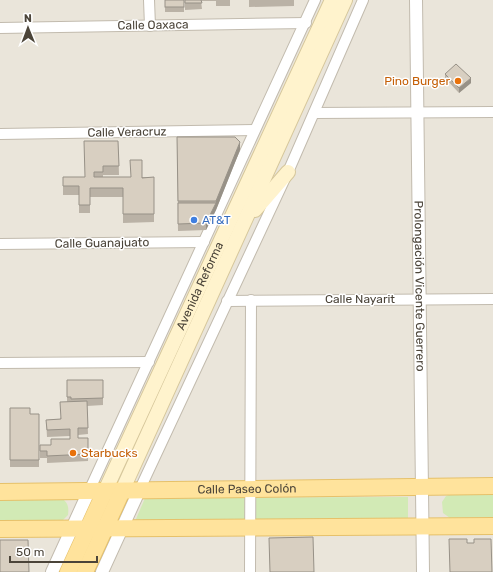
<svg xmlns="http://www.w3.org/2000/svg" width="493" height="572" font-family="Rubik,sans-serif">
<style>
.residential{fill:#eae5da}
.green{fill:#d2eab5}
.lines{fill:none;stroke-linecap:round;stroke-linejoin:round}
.minor-casing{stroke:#c2bbae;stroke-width:12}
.tertiary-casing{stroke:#c2bbae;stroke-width:14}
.secondary-casing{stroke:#d6c79b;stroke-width:16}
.primary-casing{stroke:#e6c16a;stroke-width:18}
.minor{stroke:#fff;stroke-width:10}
.tertiary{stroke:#fff;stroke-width:12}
.secondary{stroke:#fff3cd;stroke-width:14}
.primary{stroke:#ffe39c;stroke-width:16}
.wall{fill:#bab2a6}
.shaded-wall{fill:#979187}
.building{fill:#d8cfc1;stroke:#979187}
.food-dot{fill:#e8710a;stroke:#fff;stroke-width:1.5}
.shop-dot{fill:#3f7fe0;stroke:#fff;stroke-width:1.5}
.labels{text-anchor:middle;stroke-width:3;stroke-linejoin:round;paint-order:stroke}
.street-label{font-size:12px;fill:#4b4439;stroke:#fff}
.food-label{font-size:12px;fill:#c56008;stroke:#fff;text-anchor:end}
.shop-label{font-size:12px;fill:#366cbe;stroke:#fff;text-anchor:start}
</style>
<rect width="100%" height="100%" fill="#f6f3ec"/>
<rect class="residential" x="0" y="0" width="493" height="572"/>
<g class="green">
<path d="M493,493v24l-43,1 -7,-5 -1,-11 4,-6 6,-2z"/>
<path d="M60,497c8,5 9,10 8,18l-5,5 -63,2v-24z"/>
<path d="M408,497v24l-275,5 12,-28z"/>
</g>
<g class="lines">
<g class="minor-casing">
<g id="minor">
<path d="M149,0l1,26"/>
<path d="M0,28l306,-5"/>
<path d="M314,113l179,-1"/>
<path d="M0,134l254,-4"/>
<path d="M0,244l204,-2"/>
<path d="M227,301l266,-2"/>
<path d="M0,363l149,-1"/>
<path d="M89,491l226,-491"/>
<path d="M139,491l149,-319 75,-172"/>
<path d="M250,572l1,-272"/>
</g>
</g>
<g class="tertiary-casing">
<g id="tertiary">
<path id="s1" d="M416,0l7,572"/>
<path d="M52,572l37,-81"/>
<path d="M102,572l37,-81"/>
</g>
</g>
<g class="secondary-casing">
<g id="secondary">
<path d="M255,210l33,-38"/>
<path id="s2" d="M105,491l227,-491"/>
<path d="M122,491l223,-491"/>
</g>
</g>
<g class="primary-casing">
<g id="primary">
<path id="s3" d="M0,492l493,-6"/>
<path d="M0,529l493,-3"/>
<path d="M68,572l37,-81"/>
<path d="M85,572l37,-81"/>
</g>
</g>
<use href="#minor" class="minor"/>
<use href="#tertiary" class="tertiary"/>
<use href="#secondary" class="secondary"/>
<use href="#primary" class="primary"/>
</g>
<g class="wall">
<rect x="165" y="0" width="19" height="12"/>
<path d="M185,0h45v6h-14v-5h-15l1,8 -17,1z"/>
<path d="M249,0h45v6l-45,1z"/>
<path d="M445,74l26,9 -12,10 -14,-15z"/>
<path d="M177,137l63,13 -24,60 -10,20 -28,1z"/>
<path d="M118,141l1,34h-16v2h51v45l-31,1v-26h-33v16h-11v-18h-16v-18h22z"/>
<path d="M67,380h36v25l-16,1 1,28 -10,1v3h10v23l-41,2v-5h-7v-13h11l19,-6v-3l-23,1 -1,-17 14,-1 7,-17z"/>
<path d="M10,408l20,6h9v53h-29z"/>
</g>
<g class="shaded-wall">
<path d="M471,78v5l-12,10v-5z"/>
<path d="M240,142v8l-24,60 -10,20v-7l10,-20v-2z"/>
</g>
<g class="building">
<rect x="165" y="0" width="19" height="7"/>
<path d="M185,0h16l1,3h-17z"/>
<path d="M456,64l15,14 -12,10 -14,-14z"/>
<path d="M177,137h58l5,5 -24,59h-38z"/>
<path d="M84,141h34l1,25h-16v6h-9v5h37l-1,-17h12v18l12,-1v37h-31v-26h-33v17h-11v-19h-16v-9h22z"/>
<path d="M178,203h38l-10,20 -28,1z"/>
<path d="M67,380h36v18l-32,1v-2h-4z"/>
<path d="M87,401l1,27h-10v10h10v16l-41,2v-5h-7v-6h11v-6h19v-10l-23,1 -1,-10 15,-1 -1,-17z"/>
<path d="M10,408h20v6h9v46h-29z"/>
<path d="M313,537l1,35h-44l-1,-34z"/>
<path d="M449,539h18v4h7v-4h17l1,33h-42z"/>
<path d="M0,540h28l1,32h-29z"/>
</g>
<g class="food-dot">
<circle cx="458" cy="81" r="4"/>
<circle cx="73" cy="453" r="4"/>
</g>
<circle class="shop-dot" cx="194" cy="220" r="4"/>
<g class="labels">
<g class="street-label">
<text transform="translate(153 25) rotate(-1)" y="4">Calle Oaxaca</text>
<text transform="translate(127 132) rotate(-1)" y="4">Calle Veracruz</text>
<text transform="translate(102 243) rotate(-1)" y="4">Calle Guanajuato</text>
<text dy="4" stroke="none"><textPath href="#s2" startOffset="226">Avenida Reforma</textPath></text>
<text dy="4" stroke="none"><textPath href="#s1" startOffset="286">Prolongación Vicente Guerrero</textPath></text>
<text x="360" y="303">Calle Nayarit</text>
<text dy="4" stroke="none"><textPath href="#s3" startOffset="247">Calle Paseo Colón</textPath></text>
</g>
<g class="food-label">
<text x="450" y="85">Pino Burger</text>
<text x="81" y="457" text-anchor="start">Starbucks</text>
</g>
<g class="shop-label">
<text x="202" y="224">AT&amp;T</text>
</g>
</g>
<g transform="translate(28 28) rotate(359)" stroke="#ffffff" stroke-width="3" paint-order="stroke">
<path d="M0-3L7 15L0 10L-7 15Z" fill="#4b4439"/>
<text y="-6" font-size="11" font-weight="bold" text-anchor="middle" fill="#4b4439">N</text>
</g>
<path d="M10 556v6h87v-6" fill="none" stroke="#4b4439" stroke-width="2"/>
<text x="16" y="556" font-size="12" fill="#4b4439" stroke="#ffffff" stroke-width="3" paint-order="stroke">50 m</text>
</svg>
